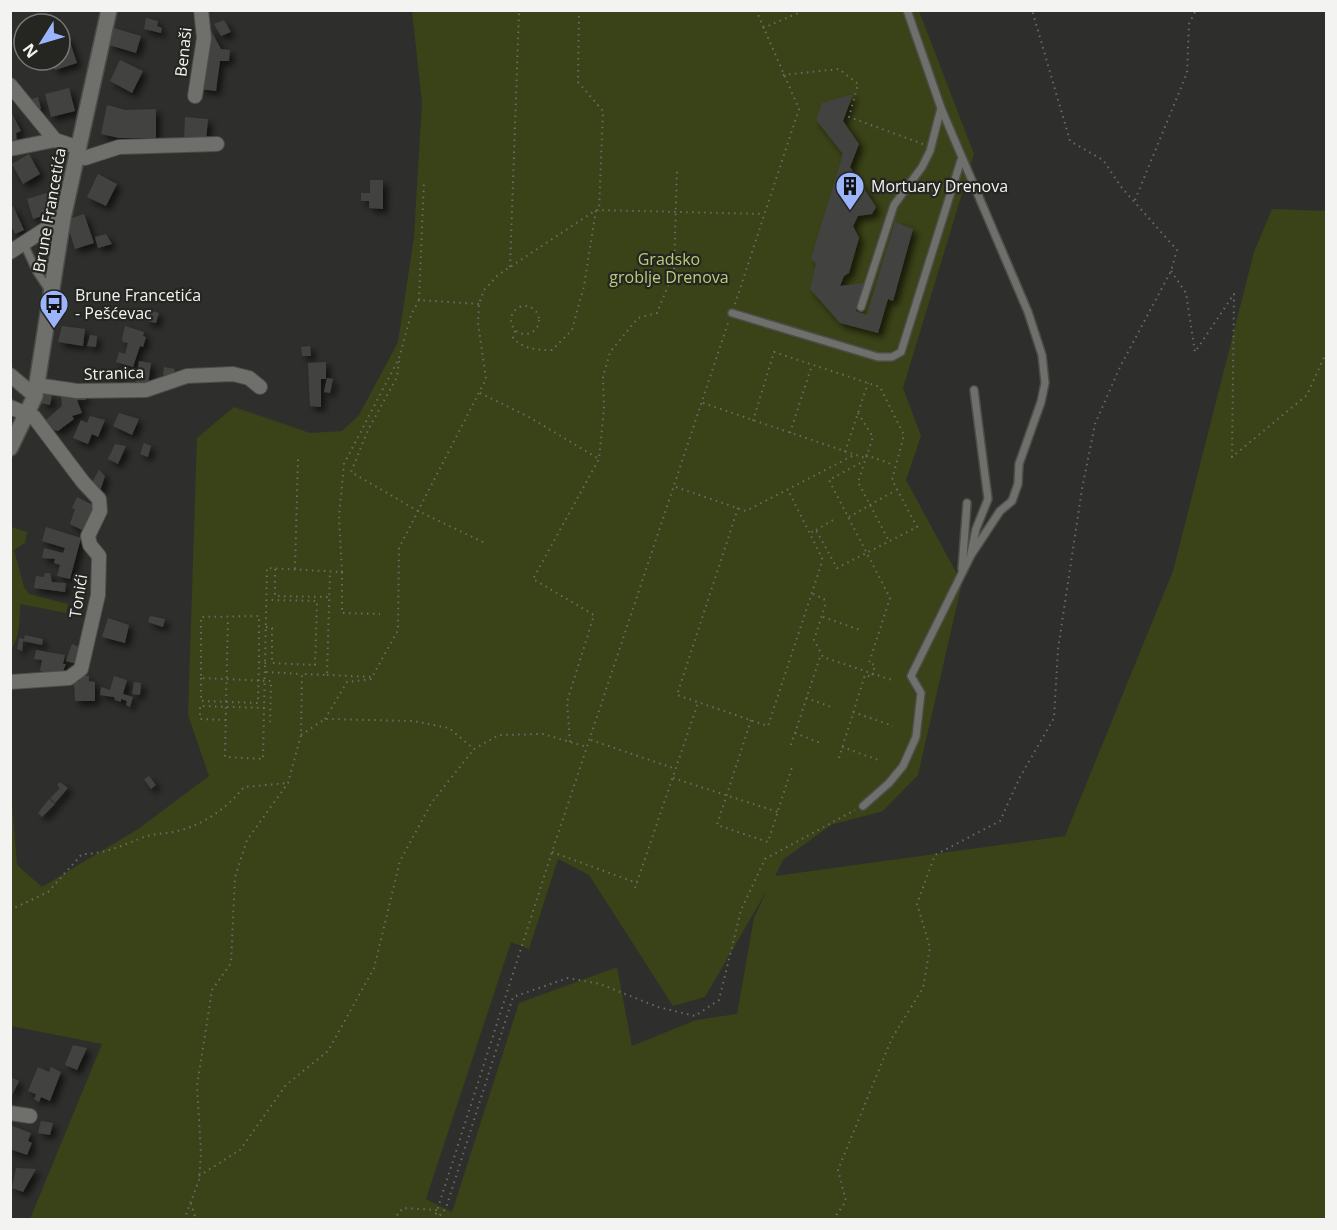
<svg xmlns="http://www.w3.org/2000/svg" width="1337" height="1230" font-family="'Open Sans',sans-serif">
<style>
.green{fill:#3a4217;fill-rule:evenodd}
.building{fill:#42433f;filter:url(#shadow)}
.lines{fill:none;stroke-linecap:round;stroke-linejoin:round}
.service-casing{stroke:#4c4c49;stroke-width:10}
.minor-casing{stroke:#4c4c49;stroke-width:16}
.tertiary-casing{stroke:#4c4c49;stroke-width:18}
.path{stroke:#6a6b68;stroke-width:2;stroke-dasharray:1.5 4.5;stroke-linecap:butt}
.service{stroke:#6f706c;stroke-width:7}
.minor{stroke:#6f706c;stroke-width:14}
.tertiary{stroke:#6f706c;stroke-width:15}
.labels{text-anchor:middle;stroke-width:4.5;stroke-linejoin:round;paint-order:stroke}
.street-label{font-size:16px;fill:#f3f3f1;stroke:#252622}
.poi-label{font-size:16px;fill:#f3f3f1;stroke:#252622;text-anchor:start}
.park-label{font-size:16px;fill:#bacc77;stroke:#252622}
</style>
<defs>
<filter id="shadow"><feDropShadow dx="4.5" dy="4.5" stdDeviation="3" flood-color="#0009"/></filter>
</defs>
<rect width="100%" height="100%" fill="#2e2f2c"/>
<g class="green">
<path d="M412,11h507l55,143 -71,234 18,48 -15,44 56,103 -44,192 -35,36 -52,14 -48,35 -8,16 290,-40 108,-265 81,-319 18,-43 54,2v1008h-1296l72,-175 -91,-18v-235l6,74 25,22 96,-58 71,-53 -21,-61 9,-277 37,-31 76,26 32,-2 17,-16 39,-73 16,-105 8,-134zM558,859l31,16 84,131 32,-9 62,-107 -13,28 -17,96 -41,6 -64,26 -15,-79 -98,36 -67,209 -26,-13 85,-257 18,7z"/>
<path d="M12,527l15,5 -2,11 -11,7 10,37 5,7 39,10 -2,9 -46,-9c0,15 0,33 -9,46z"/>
</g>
<g class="building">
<path d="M146,18l12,3 -1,5 5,2 -1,5 -17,-4z"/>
<path d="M224,20l7,12 -10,4 -7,-12z"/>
<path d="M209,27l12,22 9,1 -1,11h-9l-4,30 -17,-2 2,-28 6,1z"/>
<path d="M114,28l27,8 -5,17 -27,-8z"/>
<path d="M68,36l9,27 -22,7 -4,-10h9v-21z"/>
<path d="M120,60l23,11 -11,22 -22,-12z"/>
<path d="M69,88l6,23 -24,6 -6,-23z"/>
<path d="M853,94l-10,27 16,23 -9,23 26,40 -4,7 -14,2 -5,10 6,12 -10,35 -5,3 -4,10 25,-3 -9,28 11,4 28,-93 18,7 -20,72 -5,-2 -10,34 -38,-10 -30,-34 6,-25 -5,-6 32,-104 -27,-34 6,-17z"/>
<path d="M38,97l3,12 -5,2 -7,-11z"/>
<path d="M107,105l19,5 30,-1v29h-37l-18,-4z"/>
<path d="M10,110l11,21 -5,2 1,10 -7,2z"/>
<path d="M185,117l23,2 -2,22 -22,-2z"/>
<path d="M29,154l11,20 -17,10 -11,-20z"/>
<path d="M98,174l19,10 -11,22 -19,-9z"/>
<path d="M370,180h13v29l-14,-1v-7h-8v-8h9z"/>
<path d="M53,191l6,20 -26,8 -6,-20z"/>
<path d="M13,206l11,24 -9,4 -5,-11v-16z"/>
<path d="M84,214l10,29 -19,6 -9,-29z"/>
<path d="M106,234l6,10 -14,4 -3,-11z"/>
<path d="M149,310l10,3 -3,10 -10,-2z"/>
<path d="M62,326l23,3 -2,17 -25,-4z"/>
<path d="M125,326l19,6 -1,4 3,1 -3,10 -3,-1 -7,21 -17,-5 3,-10 6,2 3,-11 -5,-1 -1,-4z"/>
<path d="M90,335l7,1 -1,11 -9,-1z"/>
<path d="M310,346l1,10h-9l-1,-9z"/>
<path d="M139,361l12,2 -3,23 -12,-2z"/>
<path d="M326,362v17h-5v28l-11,-1 -2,-43z"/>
<path d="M164,367l11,2 -2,8 -10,-2z"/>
<path d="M118,369l2,8 -7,1 -2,-8z"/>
<path d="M327,378l6,1 -3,14 -6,-1z"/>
<path d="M42,393l10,2 -2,10 -9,-2z"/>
<path d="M61,395h25v5h-9l5,13 -10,3 2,3 -16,12 -4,-1 -8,-10 16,-14z"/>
<path d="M119,413l20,6 -7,16 -19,-9z"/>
<path d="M90,416l15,4 -7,17 -6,-3 -4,10 -15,-6 8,-18 6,3z"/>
<path d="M144,443l7,3 -3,11 -8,-3z"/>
<path d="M115,444l11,2 -8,18 -10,-5z"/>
<path d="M99,470l6,6 -5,15 -10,-5z"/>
<path d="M77,497l22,11 -13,24 -16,-8 5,-15 -3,-1z"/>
<path d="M46,527l35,11 -11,41 -13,-3 3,-11 -6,-2 1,-4 -13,-1 2,-10 19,5 2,-5 -23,-7z"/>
<path d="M45,573h5l2,9 14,1 -1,9 -31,-4 2,-12 8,1z"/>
<path d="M150,616l15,3 -2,8 -15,-5z"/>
<path d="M108,618l21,7 -4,18 -23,-6z"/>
<path d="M25,635l18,4 -1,6 -19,-4 -1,10 -5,-2 2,-11 5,1z"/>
<path d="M72,644l10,4 -5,16 -11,-3z"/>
<path d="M36,650l29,5 -2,9h3l-5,12 -21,-5 2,-11 -8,-1z"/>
<path d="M80,676h9v5l6,1v19h-20l-1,-19 6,-1z"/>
<path d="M114,676l13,4 -4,14 10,3 -3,10 -4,-2 1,-4 -6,-2v3l-6,-2 -1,-3 -14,-2 1,-8 9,3z"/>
<path d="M134,682l7,1 -1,12 -8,-1z"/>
<path d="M149,776l7,9 -5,4 -7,-10z"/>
<path d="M60,782l8,6 -13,15 -5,-5 10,-10 -3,-3z"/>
<path d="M49,799l6,5 -13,13 -4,-4z"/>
<path d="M73,1045l14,3 -10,22 -12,-5z"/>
<path d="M38,1067l11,5 2,-5 10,5 -11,29 -9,-4 -2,5 -5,-3 2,-5 -8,-3z"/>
<path d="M10,1077l9,4 -9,18z"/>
<path d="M41,1121l12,2 -3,12 -12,-2z"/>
<path d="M10,1125l21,8 -3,8 4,2 -5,12 -17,-6z"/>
<path d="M16,1168l20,1 -13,23 -11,-4z"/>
</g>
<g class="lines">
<g class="service-casing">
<g id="service">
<path d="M23,242l14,30 12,18"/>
<path d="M861,307l33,-102 28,-38 8,-16 11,-43 -34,-98"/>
<path d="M732,313l146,44h14l9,-5 60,-192"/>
<path d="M971,553l5,-24 12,-30 -14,-109"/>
<path d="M962,569l5,-66"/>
<path d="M863,806l26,-23 14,-17 13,-29 5,-44 -10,-17 60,-121 29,-44 12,-10 6,-17 1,-20 22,-62 4,-19 -3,-28 -14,-43 -87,-204"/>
</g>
</g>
<g class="minor-casing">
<g id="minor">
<path d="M10,85l45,55 24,8"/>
<path d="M195,96l9,-58 -3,-28"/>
<path d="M10,149l45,-9"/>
<path d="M76,156l9,2 34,-11 98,-3"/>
<path d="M10,252l53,-34"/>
<path d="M10,375l25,21"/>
<path d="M36,385l41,6 69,-1 41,-14 46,-2 16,4 11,9"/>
<path d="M10,407l24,10 49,65 16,17 1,12 -12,25 2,9 9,11 -1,39 -17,74 -12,9 -59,4"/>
<path d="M10,1113l20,3"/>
</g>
</g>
<g class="tertiary-casing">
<path id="tertiary" d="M10,448l25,-52 28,-178 46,-208"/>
</g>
<g class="path">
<path d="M579,10l-1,72 25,29 -4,100"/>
<path d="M763,28l38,-16"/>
<path d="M783,75l56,-6 19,15 -9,33 74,27"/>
<path d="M1135,200l52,-127 2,-49 7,-14"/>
<path d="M510,267l9,-255 -8,-2"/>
<path d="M1171,271l15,22 9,59 39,-58 -2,163 75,-62 18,-40 1,3"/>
<path d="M419,300l5,-120"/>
<path d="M735,304l64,-195 -43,-99"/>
<circle cx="525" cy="320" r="14"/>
<path d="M515,331l-2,7c11,11 23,12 39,12l20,-20 12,-44 12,-76"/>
<path d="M399,361l-2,16 -29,53 -17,42 67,39 67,32"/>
<path d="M480,393l49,24 70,42"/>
<path d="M703,403l162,55"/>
<path d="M858,413l15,24 -15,45 31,59"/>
<path d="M753,421l21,-69 106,35 24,48 -12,45 25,47 -80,41 -21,-38 -6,3"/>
<path d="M790,433l22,-68"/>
<path d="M845,452l23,-69"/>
<path d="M866,455l28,10"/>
<path d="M676,487l70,24 108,-56"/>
<path d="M738,508l-61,187 91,31 53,-161 1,-7 -34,-68"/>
<path d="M849,517l47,-27"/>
<path d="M816,530l19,-11"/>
<path d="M275,569v27l54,1"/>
<path d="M295,569l3,-110"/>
<path d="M342,572v41l38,1"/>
<path d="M813,594l11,5 1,7 -11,34 9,17 69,23"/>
<path d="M823,617l37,13"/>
<path d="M266,627l6,1v35l43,2 2,-64 -50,-1"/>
<path d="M266,663l-7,-1v-46l-58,1v61l70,3 -1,45"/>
<path d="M266,672l36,2"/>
<path d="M327,675l45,2"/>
<path d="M201,678v23l57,2 1,-41"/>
<path d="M806,698l28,10"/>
<path d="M226,702l2,-84"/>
<path d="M226,707l-1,50 38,2 4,-191 75,4 -3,-55 5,-53 55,-106 12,-43 8,-15 60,4"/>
<path d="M853,712l40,14"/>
<path d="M325,719l22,-37 24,-3 27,-49 1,-82 87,-169 -8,-56 1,-19 5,-14 14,-15 98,-65 168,4"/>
<path d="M226,720l-26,-1v-13l65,2"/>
<path d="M751,720l-34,105 51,17 25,-78"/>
<path d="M795,733l28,11"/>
<path d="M301,735l24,-16 88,2 36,7 25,21 25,-14 44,-1 44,13"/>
<path d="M591,740l85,29"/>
<path d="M570,742l-3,-40 27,-87 -61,-36 66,-120 5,-50 -1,-32 7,-25 28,-34 19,-5 17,-42 3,-103"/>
<path d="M791,745l30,-91"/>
<path d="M842,747l39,14"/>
<path d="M839,758l26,-83 7,2 3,-12 -6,-2 21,-65 -61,-118 35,-19"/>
<path d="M673,778l105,34"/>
<path d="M552,852l85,31"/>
<path d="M635,888l63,-185"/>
<path d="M10,910l38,-18 34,-38c24,0 41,-9 62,-17 11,-4 25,-3 37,-7 24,-6 48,-24 63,-43l44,-4"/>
<path d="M199,1176l41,-26 46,-65 42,-34 46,-83 26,-107 32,-59 42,-53"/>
<path d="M191,1203l5,17"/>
<path d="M184,1220l15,-40 2,-27 -4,-67 15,-96 19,-27 4,-86 12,-37 41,-57 13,-48 1,-61 25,1 3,-104"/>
<path d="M393,1220l10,-12 34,2"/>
<path d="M434,1220l118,-368 177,-532"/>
<path d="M436,1220l10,-12 67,-211 55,-19 32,6 58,23 37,9 24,-16 22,-90 24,-51 90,-49"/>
<path d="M833,1220l13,-19 -8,-31 54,-132 31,-50 7,-41 -13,-43 18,-49 65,-34 20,-44 34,-59 4,-69 24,-160 13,-65 25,-57 51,-96 6,-21 -55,-62 -19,-28 -33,-19 -38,-131"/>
</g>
<use href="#service" class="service"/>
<use href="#minor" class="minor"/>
<use href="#tertiary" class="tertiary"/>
</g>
<defs>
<g id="building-pin" transform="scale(1.5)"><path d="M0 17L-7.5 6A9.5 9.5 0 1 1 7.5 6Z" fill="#9bb5fd" stroke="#252622"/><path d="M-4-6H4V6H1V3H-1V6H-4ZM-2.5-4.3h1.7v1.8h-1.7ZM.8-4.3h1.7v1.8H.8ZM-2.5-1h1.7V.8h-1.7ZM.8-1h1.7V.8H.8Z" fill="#111"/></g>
<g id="bus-pin" transform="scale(1.5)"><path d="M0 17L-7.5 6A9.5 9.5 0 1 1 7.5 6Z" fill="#9bb5fd" stroke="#252622"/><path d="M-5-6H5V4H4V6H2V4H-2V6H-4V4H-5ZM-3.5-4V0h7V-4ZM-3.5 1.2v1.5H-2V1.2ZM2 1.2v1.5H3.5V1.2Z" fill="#111"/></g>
</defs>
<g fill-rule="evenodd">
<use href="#building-pin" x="850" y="186"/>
<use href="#bus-pin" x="54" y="304"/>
</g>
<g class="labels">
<g class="street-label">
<text transform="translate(183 52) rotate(-84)" y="6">Benaši</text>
<text transform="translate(49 210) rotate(-80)" y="6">Brune Francetića</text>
<text transform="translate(114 373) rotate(-2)" y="6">Stranica</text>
<text transform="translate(78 596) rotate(-81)" y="6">Tonići</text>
</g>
<g class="poi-label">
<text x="871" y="192">Mortuary Drenova</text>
<text x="75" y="301">Brune Francetića<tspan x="75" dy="18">- Pešćevac</tspan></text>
</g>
<g class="park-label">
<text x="669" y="265">Gradsko<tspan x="669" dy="18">groblje Drenova</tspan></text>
</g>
</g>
<rect width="1337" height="1230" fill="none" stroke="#f3f3f1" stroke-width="24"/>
<g transform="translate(42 42) rotate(233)"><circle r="28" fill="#252622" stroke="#777875" stroke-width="1.5"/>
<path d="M0-4.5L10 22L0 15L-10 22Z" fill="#9bb5fd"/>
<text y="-9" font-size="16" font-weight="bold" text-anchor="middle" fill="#f3f3f1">N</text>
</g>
</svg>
